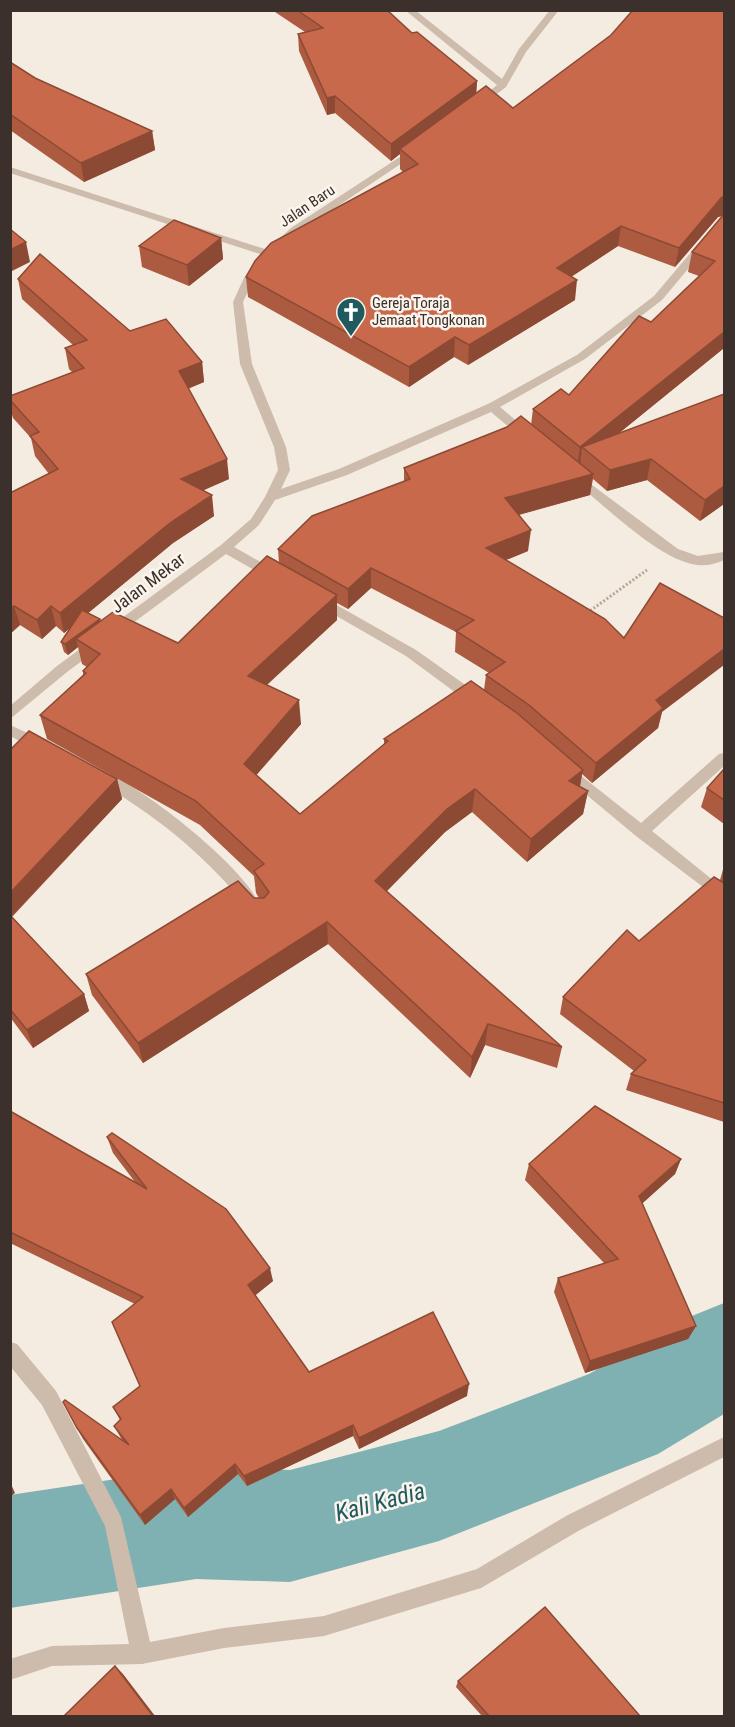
<svg xmlns="http://www.w3.org/2000/svg" width="735" height="1727" font-family="'Roboto Condensed',sans-serif">
<style>
.lines{fill:none;stroke-linecap:round;stroke-linejoin:round}
.river{fill:#7fb0b2;fill-rule:evenodd}
.path{stroke:#b9a596;stroke-width:3;stroke-dasharray:2 2;stroke-linecap:butt}
.street{fill:#cdbbac;fill-rule:evenodd}
.wall{fill:#ac5a40;fill-rule:evenodd}
.shaded-wall{fill:#8c4a34}
.building{fill:#c8694b;stroke:#8c4a34;stroke-width:1.5}
.labels{text-anchor:middle;stroke-width:5;stroke-linejoin:round;paint-order:stroke}
.far-street-label{font-size:15px;fill:#3b302b;stroke:#fbf5ee}
.far-poi-label{font-size:15px;fill:#3b302b;stroke:#fbf5ee;text-anchor:start}
.street-label{font-size:18px;fill:#3b302b;stroke:#fbf5ee}
.near-water-label{font-size:24px;font-style:italic;fill:#1f5a5e;stroke:#fbf5ee}
</style>
<rect width="100%" height="100%" fill="#f4ebe1"/>
<g class="lines">
<path class="river" d="M724,1303v111l-66,40 -219,87 -149,41 -94,-3 -186,29v-113l186,-28 94,3 149,-39 150,-57 98,-56z"/>
<path class="path" d="M587,613l60,-43"/>
<g class="street">
<path d="M405,10h10l87,69 17,-30 31,-39h9l-33,42 -20,35 -28,21 -5,-3 2,-2 22,-18z"/>
<path d="M412,149l8,2 -121,81 -17,16h-8v-4l17,-16z"/>
<path d="M10,167l264,85 1,2 -9,2 -256,-83z"/>
<path d="M724,217v9l-62,74 -77,59 -85,48 32,27v6h-8l-33,-28 -144,63 -72,25 -16,25 -25,22 46,26 1,3 -1,3h-10l-44,-25 -159,118 -57,47v-13l47,-40 164,-121 30,-26 14,-22 13,-27 -4,-23 -34,-83 -7,-62 11,-24 9,-12 9,2 -8,11 -11,23 9,62 34,83 4,23 -9,19 58,-20 149,-65 89,-49 77,-59 66,-78z"/>
<path d="M576,473l102,76 20,7 26,-4v8c-8,4 -17,6 -27,5 -39,-5 -93,-61 -125,-85l-2,-3z"/>
<path d="M319,595l97,55 65,46 2,4 -2,4h-10l-65,-48 -92,-53 -2,-3 2,-3z"/>
<path d="M10,725l35,16 2,4 -2,4h-10l-25,-13z"/>
<path d="M724,753v13l-72,65 72,58v14l-88,-67 -78,-65 7,-6 5,2 71,56 78,-69z"/>
<path d="M101,771c39,13 136,91 155,127l-3,4h-10c-42,-50 -90,-89 -147,-121l-2,-4z"/>
<path d="M10,1342l7,2 39,47 65,126 29,125 74,-14 100,-12 153,-47 89,-53 158,-79v20l-144,73 -99,58 -157,48 -100,12 -82,16 -90,2 -42,14v-21l42,-13 77,-2 -24,-118 -63,-121 -32,-39z"/>
</g>
</g>
<g class="wall">
<path d="M272,10h115l25,23 65,48 -1,12 37,15 211,-98v338l-106,86 106,-40v110l-24,17 -53,-41 -40,11 -14,-12 -3,16 -71,20 9,36 -22,9 156,152 -4,16 -66,55 -10,-9 -2,13 8,4 -5,23 -56,48 -55,-50 -27,20 -58,59 175,156 -5,21 -72,-23 -15,33 -142,-134 -185,119 -51,-68 -6,-21 168,-76h5l-3,-5 -2,-17 -54,-51 -153,-86 -7,-24 43,-40v-4l4,-4 -5,-3 -4,-17 -10,8 -4,-3 -3,-10 10,-15 -7,6 -8,-7 -14,13 -22,-14 -10,9v-141l39,-19 -14,-18 -4,-18 -18,-20 -3,-10v-8l62,-28 -3,-3 -4,-21 8,-3 -51,-46 -4,-20 112,52 72,31 2,20 -16,7 41,90 -26,11 11,26 -41,27 -85,70 12,6 1,2 77,22 101,-80 -1,-14 126,-68v-13l127,-43 2,-16 36,-14 82,-73 48,-46 -11,-4 4,-20 31,-36 -5,1 -43,50 -57,-21 -47,31 4,23 -107,65 -14,-8 -45,30 -161,-90 -2,-20 157,-105 -3,-3v-15l-9,7 -56,-48 -8,2 -28,-64 -1,-17 7,-2zM371,588l85,44 -1,20 34,21 -3,2 -2,15 -100,49v6l-84,69 -44,-39 45,-51 -34,-39 70,-65v-17l11,6z"/>
<path d="M10,62l25,16 117,53 3,19 -71,32 -74,-52z"/>
<path d="M221,238l2,21 -34,27 -47,-19 -3,-21z"/>
<path d="M10,750l107,29 5,20 -110,118 72,77 5,17 -56,37 -23,-31z"/>
<path d="M724,769v55l-23,-17 6,-19z"/>
<path d="M724,866v256l-98,-32 5,-16 3,-3 -74,-57 3,-17 76,-56 81,-61z"/>
<path d="M10,1111l125,71 -22,-29 -6,-16 166,144 -18,14 54,77 158,24 -108,53 -6,-13 -106,50 -9,-12 -50,43 -13,-18 -30,26 -62,-86 -6,-11 45,12 -8,-14 6,-6 -7,-13 27,-21 -5,-82 -125,-61z"/>
<path d="M681,1159l-6,15 -33,29 54,123 -8,13 -103,34 -31,-81 4,-14 46,-15 -79,-83 4,-16z"/>
<path d="M458,1681l182,35h-158l-26,-29z"/>
</g>
<g class="shaded-wall">
<path d="M477,81l-1,17 -76,51v5l-9,7v-17z"/>
<path d="M335,96v17l-8,2v-17z"/>
<path d="M152,131l3,19 -71,32 -3,-19z"/>
<path d="M722,197h2v18l-6,2 -43,50 4,-19z"/>
<path d="M621,226l-3,20 -64,42 3,-20z"/>
<path d="M221,238l2,21 -34,27 -2,-21z"/>
<path d="M26,242l4,20 -20,10v-22z"/>
<path d="M577,280l-2,20 -107,65 1,-20z"/>
<path d="M724,332v16l-132,107 -10,-8 -2,18 -3,2 3,-20z"/>
<path d="M455,337l-1,20 -45,30v-20z"/>
<path d="M202,362l2,20 -23,9 -2,-20z"/>
<path d="M227,459l2,20 -45,20 -3,-20z"/>
<path d="M651,459l-4,21 -40,11 3,-21z"/>
<path d="M593,474l-3,21 -87,24 2,-21z"/>
<path d="M724,486v18l-24,17 5,-21z"/>
<path d="M212,495l2,21 -41,27 -109,90 -4,-20 110,-90z"/>
<path d="M531,530l-3,21 -44,18 2,-21z"/>
<path d="M371,568v20l-23,21v-20z"/>
<path d="M337,595v25l-87,80 -2,-24z"/>
<path d="M14,606l6,19 -10,9v-25z"/>
<path d="M51,606l5,20 -14,13 -5,-19z"/>
<path d="M100,619l3,11 -27,9 2,8 -10,8 -3,-11z"/>
<path d="M724,649v16l-62,47 -4,16 -66,55 4,-20 60,-63z"/>
<path d="M299,700l2,24 -55,63 -2,-23z"/>
<path d="M583,770l-5,24 -9,-13z"/>
<path d="M117,779l5,20 -112,119v-25z"/>
<path d="M475,789l-3,23 -27,20 -70,71v-22l72,-72z"/>
<path d="M588,791l-5,23 -56,48 4,-23z"/>
<path d="M327,922l1,22 -185,119 -5,-20z"/>
<path d="M84,994l5,17 -56,37 -6,-18z"/>
<path d="M488,1024l-3,21 -15,33 2,-21z"/>
<path d="M681,1159l-6,15 -41,37 5,-15z"/>
<path d="M270,1268l3,13 -22,18 -3,-14z"/>
<path d="M696,1326l-8,13 -103,34 5,-12z"/>
<path d="M469,1384l-2,12 -108,53v-11z"/>
<path d="M353,1425v11l-106,50 -3,-10z"/>
<path d="M235,1464l3,10 -50,43 -4,-9z"/>
<path d="M10,1482l5,11 -5,4z"/>
<path d="M171,1489l4,10 -30,26 -5,-10z"/>
<path d="M115,1666l8,8 32,42h-2z"/>
</g>
<g class="building">
<path d="M297,10h90l25,23 5,-1 60,49 -86,63 -56,-48 -8,2 -29,-64 25,-6z"/>
<path d="M633,10h91v187h-2l-43,51 -58,-22 -64,42 20,12 -108,65 -14,-8 -46,30 -163,-90 9,-16 16,-18 147,-79 -18,-15 86,-63 27,22 98,-73z"/>
<path d="M10,62l25,16 117,53 -71,32 -71,-49z"/>
<path d="M724,214v118l-144,115 -47,-38 28,-20 8,6 70,-79 12,6 64,-61 -23,-9z"/>
<path d="M174,220l47,18 -34,27 -48,-19z"/>
<path d="M10,229l16,13 -16,8z"/>
<path d="M40,254l90,77 36,-12 36,43 -23,9 48,88 -46,20 31,16 -42,28 -110,90 -9,-7 -14,14 -23,-14 -4,3v-116l48,-24 -28,-33 9,-4 -29,-32v-4l74,-28 -19,-20 22,-8 -69,-61z"/>
<path d="M724,394v92l-19,14 -54,-41 -41,11 -28,-23z"/>
<path d="M521,416l72,58 -88,24 26,32 -45,18 119,71 19,19 36,-55 64,35v31l-68,51 7,8 -67,55 -67,-58 -43,-30 19,-13 -49,-31 18,-11 -103,-52 -23,21 -70,-40 34,-33 98,-37 -6,-11 103,-41z"/>
<path d="M267,556l70,39 -89,81 51,24 -55,64 56,50 88,-73 -4,-2 87,-58 46,32 66,57 -14,11 19,10 -57,48 -56,-50 -28,20 -72,72 187,166 -74,-23 -16,33 -145,-135 -189,121 -52,-69 152,-93 16,17h10l5,-6 -15,-21 10,-7 -68,-63 -156,-86 46,-42 -3,-2 17,-17 -24,-15 37,-27 65,31z"/>
<path d="M82,610l18,9 -35,25 -4,-2z"/>
<path d="M29,731l88,48 -107,114v-143z"/>
<path d="M724,769v31l-17,-12z"/>
<path d="M714,877l10,6v220l-93,-29 15,-14 -83,-63 64,-67 12,11z"/>
<path d="M10,915l74,79 -57,36 -17,-21z"/>
<path d="M595,1106l86,53 -42,37 57,130 -106,35 -32,-83 60,-19 -89,-95z"/>
<path d="M10,1111l137,78 -40,-52 5,-4 114,76 44,59 -22,17 61,87 124,-60 36,72 -110,54 -6,-13 -109,51 -9,-12 -51,44 -13,-19 -31,26 -63,-87 -14,-26 2,-2 64,45 -15,-19 7,-7 -8,-12 27,-21 -28,-64 31,-25 -133,-65z"/>
<path d="M545,1607l95,109h-151l-31,-35z"/>
<path d="M115,1666l38,50h-89z"/>
</g>
<defs>
<g id="church-pin" transform="scale(1.5)"><path d="M0 17L-7.5 6A9.5 9.5 0 1 1 7.5 6Z" fill="#1f5a5e" stroke="#fbf5ee"/><path d="M-1.2-6h2.4v3.5h3.3v2.4h-3.3V6h-2.4V-.1h-3.3v-2.4h3.3Z" fill="#fff"/></g>
</defs>
<g fill-rule="evenodd">
<use href="#church-pin" x="351" y="312"/>
</g>
<g class="labels">
<g class="far-street-label">
<text transform="translate(307 206) rotate(-34)" y="5">Jalan Baru</text>
</g>
<g class="far-poi-label">
<text x="372" y="308">Gereja Toraja<tspan x="372" dy="17">Jemaat Tongkonan</tspan></text>
</g>
<g class="street-label">
<text transform="translate(148 583) rotate(-37)" y="6">Jalan Mekar</text>
</g>
<g class="near-water-label">
<text transform="translate(380 1502) rotate(-15)" y="8">Kali Kadia</text>
</g>
</g>
<rect width="735" height="1727" fill="none" stroke="#3b302b" stroke-width="24"/>
</svg>
